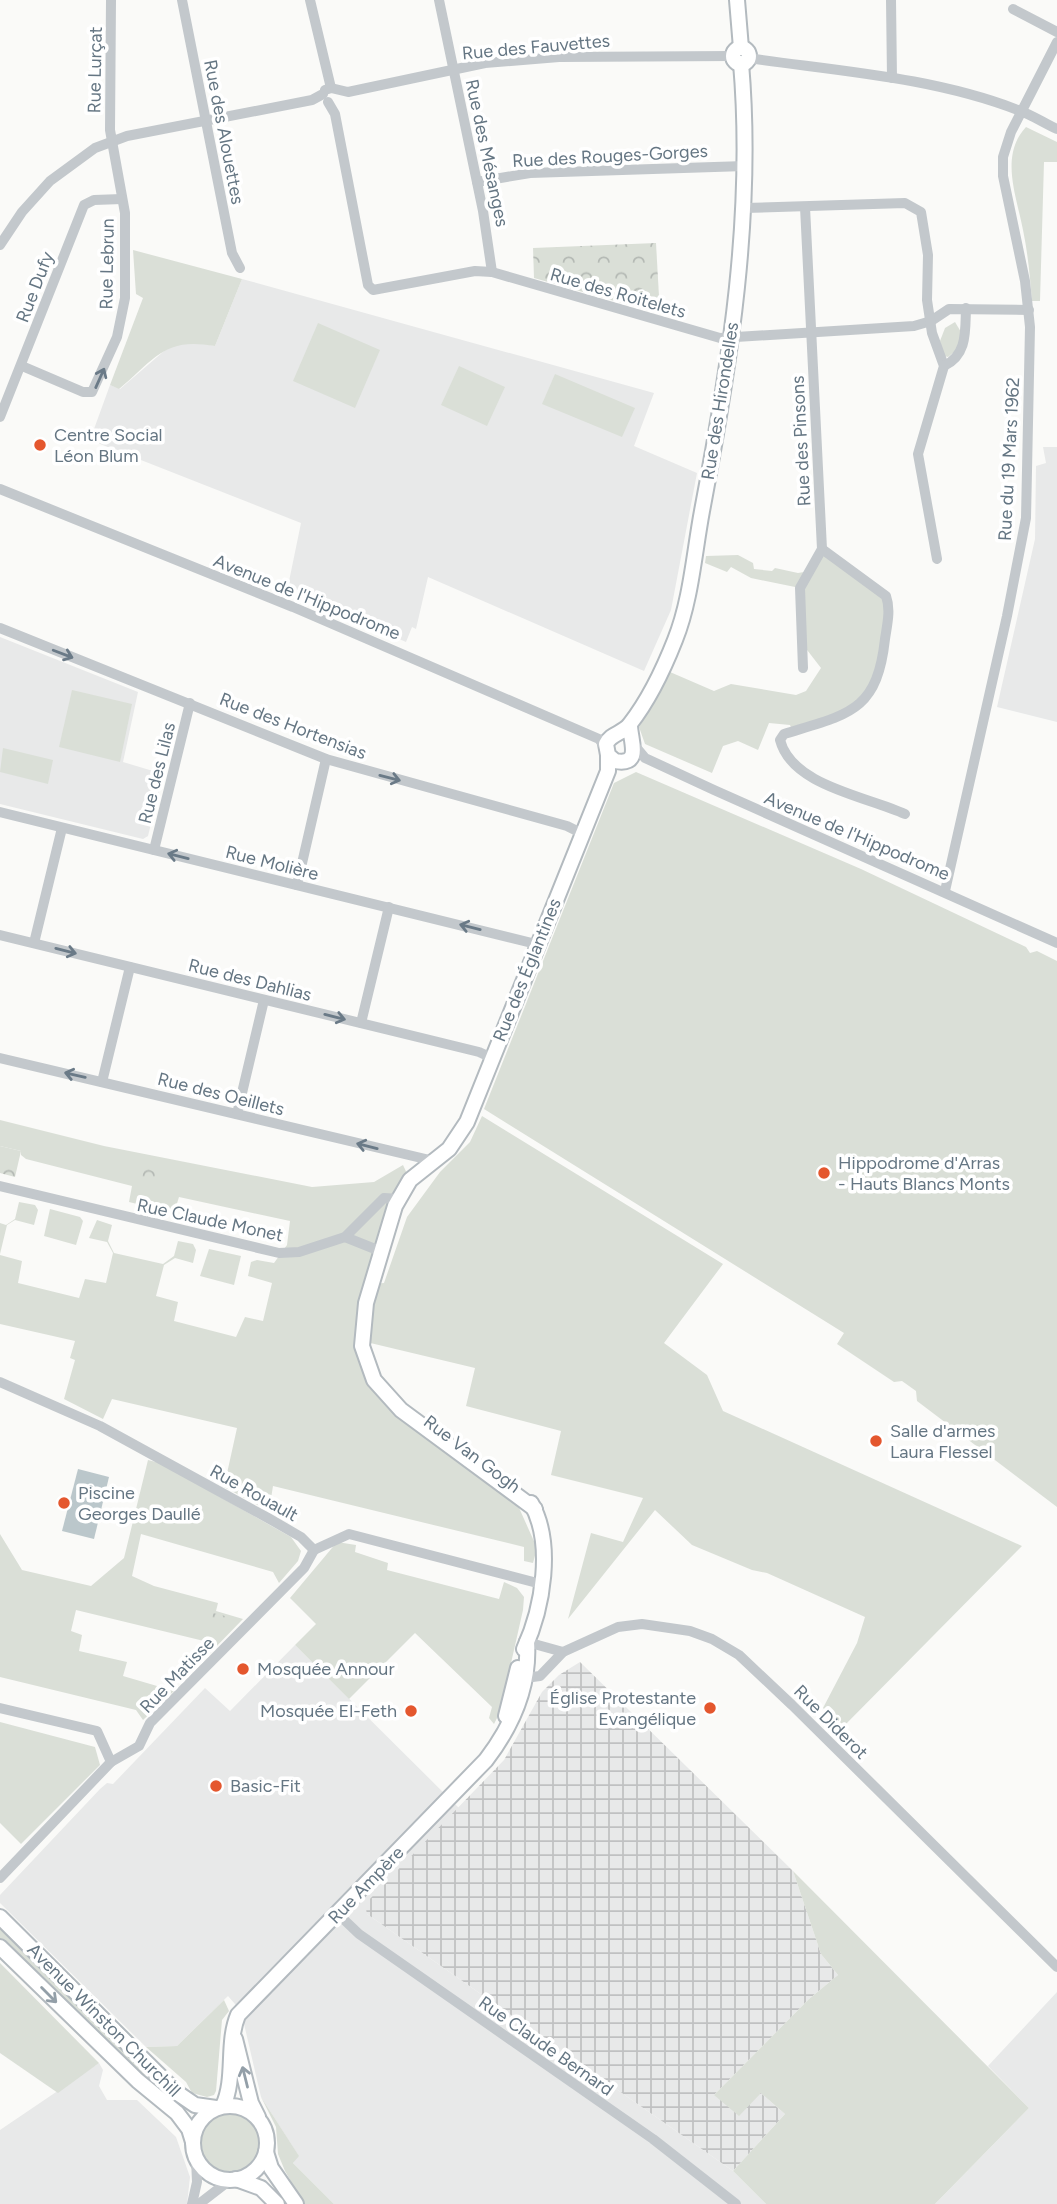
<svg xmlns="http://www.w3.org/2000/svg" width="1057" height="2204" font-family="Figtree,sans-serif">
<style>
.built{fill:#e8e9e9}
.industrial{fill:url(#industrial-grid)}
.green{fill:#dadfd7}
.park{fill:url(#park-crowns)}
.water{fill:#bbc7cb}
.lines{fill:none;stroke-linecap:round;stroke-linejoin:round}
.secondary-casing{stroke:#b3babf;stroke-width:18}
.street{stroke:#c3c8cc;stroke-width:10}
.secondary{stroke:#fff;stroke-width:14}
.oneway{stroke:#6a7a87}
.oneway2{stroke:#939fa8}
.poi-dot{fill:#e4572e;stroke:#fff;stroke-width:2.5}
.labels{text-anchor:middle;stroke-width:7;stroke-linejoin:round;paint-order:stroke}
.street-label{font-size:18px;fill:#657683;stroke:#fff}
.poi-label{font-size:18px;fill:#657683;stroke:#fff;text-anchor:start}
</style>
<defs>
<pattern id="industrial-grid" width="8" height="8" patternUnits="userSpaceOnUse" patternTransform="scale(1.75)"><rect width="8" height="8" fill="#e8e9e9"/><path d="M0 4h8M4 0v8" fill="none" stroke="#c0c1c2"/></pattern>
<pattern id="park-crowns" width="20" height="18" patternUnits="userSpaceOnUse" patternTransform="scale(1.75)"><rect width="20" height="18" fill="#dadfd7"/><path d="M2 6a3 3 0 1 1 6 0M12 15a3 3 0 1 1 6 0" fill="none" stroke="#b4b9b4"/></pattern>
</defs>
<rect width="100%" height="100%" fill="#fafaf8"/>
<g class="built">
<path d="M242,279l412,114 -20,53 63,27 -26,137 -27,61 -216,-94 -12,52 -4,-2 -6,15 -119,-51 14,-68 -211,-83 20,-55 10,4 51,-44 24,-3 20,4z"/>
<path d="M1043,447h14v275l-60,-15 38,-168 1,-73 10,-3z"/>
<path d="M0,637l138,55 -15,70 40,12 -15,62 -5,3 -143,-35z"/>
<path d="M295,1645l164,163 -42,43 -50,63 366,257 33,33h-432l-41,-41 5,-8 -37,-58 -20,-86 -13,-15 -51,50 -31,1 -146,-144v-8l100,-106 7,-6 6,1 92,-96 25,23z"/>
<path d="M1057,1992v212h-122l94,-96 -41,-42z"/>
<path d="M99,2063l4,7 -4,16 8,14h30l39,37 14,40 -3,27h-187v-74z"/>
</g>
<path class="industrial" d="M580,1662l213,209 28,83 17,21 -29,24 -95,96 47,-2 24,21 -52,57 -366,-257 -2,-10 139,-144 38,-68 17,-17z"/>
<g class="green">
<path d="M1026,127l31,15v20h-13l-4,139h-8c-2,-24 -4,-47 -9,-71 -6,-33 -24,-74 3,-103z"/>
<path d="M133,250l109,29 -27,67c-51,-9 -59,12 -96,43l-9,-4 33,-87 -7,-4z"/>
<path d="M955,322l6,10 -1,15 -12,10 -4,-1 -4,-15 5,-13z"/>
<path d="M318,323l62,27 -25,58 -62,-27z"/>
<path d="M459,366l46,21 -18,39 -46,-21z"/>
<path d="M555,374l80,34 -13,29 -80,-33z"/>
<path d="M822,549l64,47 -4,75 -20,32 -69,29 -3,-7 -21,-2 -11,27 -20,-9 -15,5 -11,27 -67,-29 -6,-17 31,-55 44,19 17,-7 65,11 10,-4 15,-23 -17,-22 -4,-58 -49,-10 -20,-11 -4,5 -22,-9 1,-7 32,-1 15,8 1,6 18,2 3,-3 23,5 12,-2z"/>
<path d="M72,690l60,14 -12,58 -61,-15z"/>
<path d="M3,748l50,12 -5,24 -48,-12z"/>
<path d="M636,772l225,97 165,78 4,6 7,-2 20,10v546l-140,-106 -1,-10 -14,-10 -8,1 -57,-38 7,-11 -360,-224 130,-326z"/>
<path d="M482,1116l241,148 -59,79 43,32 16,36 299,135 -179,181 -20,-19 34,-65 8,-26 -98,-44 -15,-3 -60,-25 -37,-35 -87,109 23,-86 32,9 20,-44 -92,-23 10,-44 -95,-25 9,-38 -113,-27v5l31,54 -3,8 126,93 21,47 -4,15 -9,-2v-14l-251,-61 -4,25 -45,-24 13,-59 -125,-29 -9,20 -39,-20 11,-39 -5,-2 5,-17 -75,-17v-69l22,6 -4,22 61,15 6,-19 21,4 7,-30 -6,-11 -18,-4 8,-18 15,5 -4,16 6,12 49,11 11,-8 4,-15 15,3 3,6 -3,13 -18,-5 -11,7 -8,31 22,6 -4,19 62,16 9,-20 18,4 9,-38 -24,-7 3,-14 6,-2 17,3 13,-18 3,-24 -111,-24 -5,16 -45,-11 3,-16 -106,-27 -5,-4v-4l-21,-5v-26l104,26 208,41 62,-5 29,-17 7,15 -37,104 11,-1 23,-66 33,-45 30,-30z"/>
<path d="M19,1202l16,3 3,5 -4,15 -19,-5 -8,5 -7,29v-31l6,2 9,-6z"/>
<path d="M50,1209l30,8 3,4 -7,24 -32,-9z"/>
<path d="M209,1249l32,7 -7,29 -34,-9z"/>
<path d="M148,1460l12,3 131,74 10,14 -3,10 -19,22 -6,-11 -132,-38 -9,42 22,10 64,17 -2,8 27,8 -34,35 -3,-2 -2,-11 -128,-31 -5,21 11,4 -3,16 48,11 -4,14 51,15 -31,29 -7,-10 -136,-33v-143l22,36 69,16 33,-28z"/>
<path d="M337,1542l19,3 -1,7 33,11 -1,7 112,29 5,-17 13,6 7,9 -1,13 -23,102 -6,12 -5,-6 3,-11 -77,-74 -66,66 -54,-54 21,-21 -26,-26z"/>
<path d="M0,1722l95,25 5,18 -79,79 -21,-21z"/>
<path d="M793,1871l236,237 -94,96h-169l-33,-33 52,-57 -24,-21 -22,23 -25,-21 95,-96 29,-24 -17,-21z"/>
<path d="M0,1925l184,181 -3,3 -23,-19 -158,-151z"/>
<path d="M0,1963l99,100 -41,30 -58,-40z"/>
<path d="M224,2000l5,11 -7,9 -6,71 -2,4 -7,2 -15,-4 -6,-11 -40,-35 31,-1z"/>
<path d="M261,2097l38,59 -6,7 41,41h-30l-19,-33 -7,-17 -2,-27z"/>
<circle cx="230" cy="2143" r="30"/>
</g>
<g class="park">
<path d="M656,243l4,71 -126,-36 -1,-30z"/>
<path d="M0,1146l21,5 -6,26 -15,-4z"/>
<path d="M145,1167l17,9 13,2 1,7 -18,-3 -5,14 -13,-13z"/>
<path d="M205,1611l28,7 -2,7 -17,10z"/>
</g>
<path class="water" d="M78,1469l31,8 -15,62 -32,-8z"/>
<g class="lines">
<g class="secondary-casing">
<g id="secondary">
<path d="M737,0l4,48"/>
<circle cx="741" cy="56" r="8"/>
<path d="M630,725c0,15 13,41 -15,36l-7,-6 -2,-11c5,-11 17,-10 24,-20 18,-23 34,-56 45,-84 16,-40 19,-86 27,-129 28,-147 52,-298 39,-448"/>
<path d="M535,1509l-134,-99 -27,-30 -12,-34 4,-43 29,-97 15,-26 39,-31 18,-27 141,-351v-16"/>
<path d="M524,1649c19,-41 30,-106 7,-146"/>
<path d="M506,1716l12,-48"/>
<path d="M0,1917l176,175 19,13 21,3"/>
<path d="M0,1947l138,134 39,32 12,16 4,13"/>
<path d="M235,2039l16,64 7,14"/>
<circle cx="230" cy="2143" r="37"/>
<path d="M223,2106c13,-28 3,-62 15,-91l248,-255c26,-34 44,-74 41,-118"/>
<path d="M266,2152l5,16 25,36"/>
<path d="M236,2179l25,9 16,16"/>
</g>
</g>
<g class="street">
<path d="M182,0l50,253 8,15"/>
<path d="M310,0l21,88"/>
<path d="M439,0l44,211 9,61"/>
<path d="M891,0l1,78"/>
<path d="M1013,9l44,23"/>
<path d="M748,58c90,13 185,19 270,52 14,5 26,13 39,19"/>
<path d="M325,90l6,-2 17,4 137,-29 74,-6 174,-1"/>
<path d="M328,102l7,12 33,171 5,5 102,-19 17,1 228,66 194,-12 17,-5 18,-12 80,1"/>
<path d="M477,182l53,-9 215,-7"/>
<path d="M744,208l161,-5 16,9 7,43 -1,45 5,33 12,33 -26,88 19,105"/>
<path d="M0,245l22,-33 28,-31 45,-33 32,-12 185,-36 11,-6"/>
<path d="M22,366l61,26h9l25,-55 8,-39v-85l-15,-83 1,-130"/>
<path d="M944,366c24,-11 21,-36 22,-58"/>
<path d="M0,417l84,-212 10,-5 28,-1"/>
<path d="M0,489l293,118 306,132 7,10"/>
<path d="M822,549l64,47c5,14 1,29 -1,43 -8,73 -36,75 -101,95l-4,6c12,46 86,56 125,74"/>
<path d="M0,628l326,131 241,67 14,7"/>
<path d="M803,668l-3,-80 22,-39 -17,-342"/>
<path d="M635,746l10,12 69,32 343,153"/>
<path d="M0,812l536,132"/>
<path d="M154,850l36,-147"/>
<path d="M297,885l29,-126"/>
<path d="M945,891l62,-275 19,-98 4,-191 -5,-46 -22,-105v-19l8,-25 46,-90"/>
<path d="M0,935l479,117 13,6"/>
<path d="M34,943l28,-115"/>
<path d="M361,1023l28,-116"/>
<path d="M0,1058l434,103"/>
<path d="M102,1082l28,-115"/>
<path d="M237,1114l27,-114"/>
<path d="M0,1186l279,67 20,-1 46,-15 39,-39 15,1"/>
<path d="M345,1237l35,14"/>
<path d="M0,1382l100,44 168,92 33,19 13,13 35,-16 192,50"/>
<path d="M527,1642l36,10"/>
<path d="M523,1675l2,3 15,-2 23,-24 55,-25 24,-3 48,7 22,8 27,16 53,50 265,262"/>
<path d="M0,1708l97,23 14,31"/>
<path d="M0,1878l111,-116 28,-16 11,-23 154,-155 10,-18"/>
<path d="M338,1914l21,20 294,205 83,65"/>
<path d="M192,2204l5,-22 -1,-23"/>
<path d="M199,2204l31,-24"/>
</g>
<use href="#secondary" class="secondary"/>
</g>
<defs><path id="oneway-shaft" d="M-6 0H5M1.5-3L5.5 0L1.5 3" fill="none" stroke-width="1.6" stroke-linecap="round" stroke-linejoin="round" transform="scale(1.75)"/></defs>
<g class="oneway">
<use href="#oneway-shaft" transform="translate(100 378) rotate(-66)"/>
<use href="#oneway-shaft" transform="translate(63 654) rotate(21)"/>
<use href="#oneway-shaft" transform="translate(390 778) rotate(14)"/>
<use href="#oneway-shaft" transform="translate(178 856) rotate(-166)"/>
<use href="#oneway-shaft" transform="translate(470 927) rotate(-166)"/>
<use href="#oneway-shaft" transform="translate(66 951) rotate(14)"/>
<use href="#oneway-shaft" transform="translate(335 1017) rotate(14)"/>
<use href="#oneway-shaft" transform="translate(75 1075) rotate(-167)"/>
<use href="#oneway-shaft" transform="translate(367 1146) rotate(-166)"/>
</g>
<g class="oneway2">
<use href="#oneway-shaft" transform="translate(49 1995) rotate(45)"/>
<use href="#oneway-shaft" transform="translate(245 2077) rotate(-104)"/>
</g>
<g class="poi-dot">
<circle cx="40" cy="445" r="7"/>
<circle cx="824" cy="1173" r="7"/>
<circle cx="876" cy="1441" r="7"/>
<circle cx="64" cy="1503" r="7"/>
<circle cx="243" cy="1669" r="7"/>
<circle cx="710" cy="1708" r="7"/>
<circle cx="411" cy="1711" r="7"/>
<circle cx="216" cy="1786" r="7"/>
</g>
<g class="labels">
<g class="street-label">
<text transform="translate(536 47) rotate(-5)" y="6">Rue des Fauvettes</text>
<text transform="translate(95 70) rotate(-89)" y="6">Rue Lurçat</text>
<text transform="translate(224 132) rotate(79)" y="6">Rue des Alouettes</text>
<text transform="translate(487 153) rotate(78)" y="6">Rue des Mésanges</text>
<text transform="translate(610 156) rotate(-3)" y="6">Rue des Rouges-Gorges</text>
<text transform="translate(107 264) rotate(-89)" y="6">Rue Lebrun</text>
<text transform="translate(35 287) rotate(-69)" y="6">Rue Dufy</text>
<text transform="translate(618 293) rotate(16)" y="6">Rue des Roitelets</text>
<text transform="translate(720 401) rotate(-81)" y="6">Rue des Hirondelles</text>
<text transform="translate(801 441) rotate(-93)" y="6">Rue des Pinsons</text>
<text transform="translate(1009 459) rotate(-87)" y="6">Rue du 19 Mars 1962</text>
<text transform="translate(307 597) rotate(22)" y="6">Avenue de l'Hippodrome</text>
<text transform="translate(293 726) rotate(21)" y="6">Rue des Hortensias</text>
<text transform="translate(157 773) rotate(-76)" y="6">Rue des Lilas</text>
<text transform="translate(857 836) rotate(23)" y="6">Avenue de l'Hippodrome</text>
<text transform="translate(272 863) rotate(14)" y="6">Rue Molière</text>
<text transform="translate(527 970) rotate(-68)" y="6">Rue des Églantines</text>
<text transform="translate(250 980) rotate(14)" y="6">Rue des Dahlias</text>
<text transform="translate(221 1094) rotate(14)" y="6">Rue des Oeillets</text>
<text transform="translate(210 1220) rotate(12)" y="6">Rue Claude Monet</text>
<text transform="translate(472 1454) rotate(37)" y="6">Rue Van Gogh</text>
<text transform="translate(254 1493) rotate(29)" y="6">Rue Rouault</text>
<text transform="translate(177 1675) rotate(-46)" y="6">Rue Matisse</text>
<text transform="translate(831 1722) rotate(45)" y="6">Rue Diderot</text>
<text transform="translate(366 1885) rotate(-46)" y="6">Rue Ampère</text>
<text transform="translate(104 2020) rotate(45)" y="6">Avenue Winston Churchill</text>
<text transform="translate(546 2046) rotate(35)" y="6">Rue Claude Bernard</text>
</g>
<g class="poi-label">
<text x="54" y="441">Centre Social<tspan x="54" dy="21">Léon Blum</tspan></text>
<text x="838" y="1169">Hippodrome d'Arras<tspan x="838" dy="21">- Hauts Blancs Monts</tspan></text>
<text x="890" y="1437">Salle d'armes<tspan x="890" dy="21">Laura Flessel</tspan></text>
<text x="78" y="1499">Piscine<tspan x="78" dy="21">Georges Daullé</tspan></text>
<text x="257" y="1675">Mosquée Annour</text>
<text x="696" y="1704" text-anchor="end">Église Protestante<tspan x="696" dy="21">Evangélique</tspan></text>
<text x="397" y="1717" text-anchor="end">Mosquée El-Feth</text>
<text x="230" y="1792">Basic-Fit</text>
</g>
</g>
</svg>
